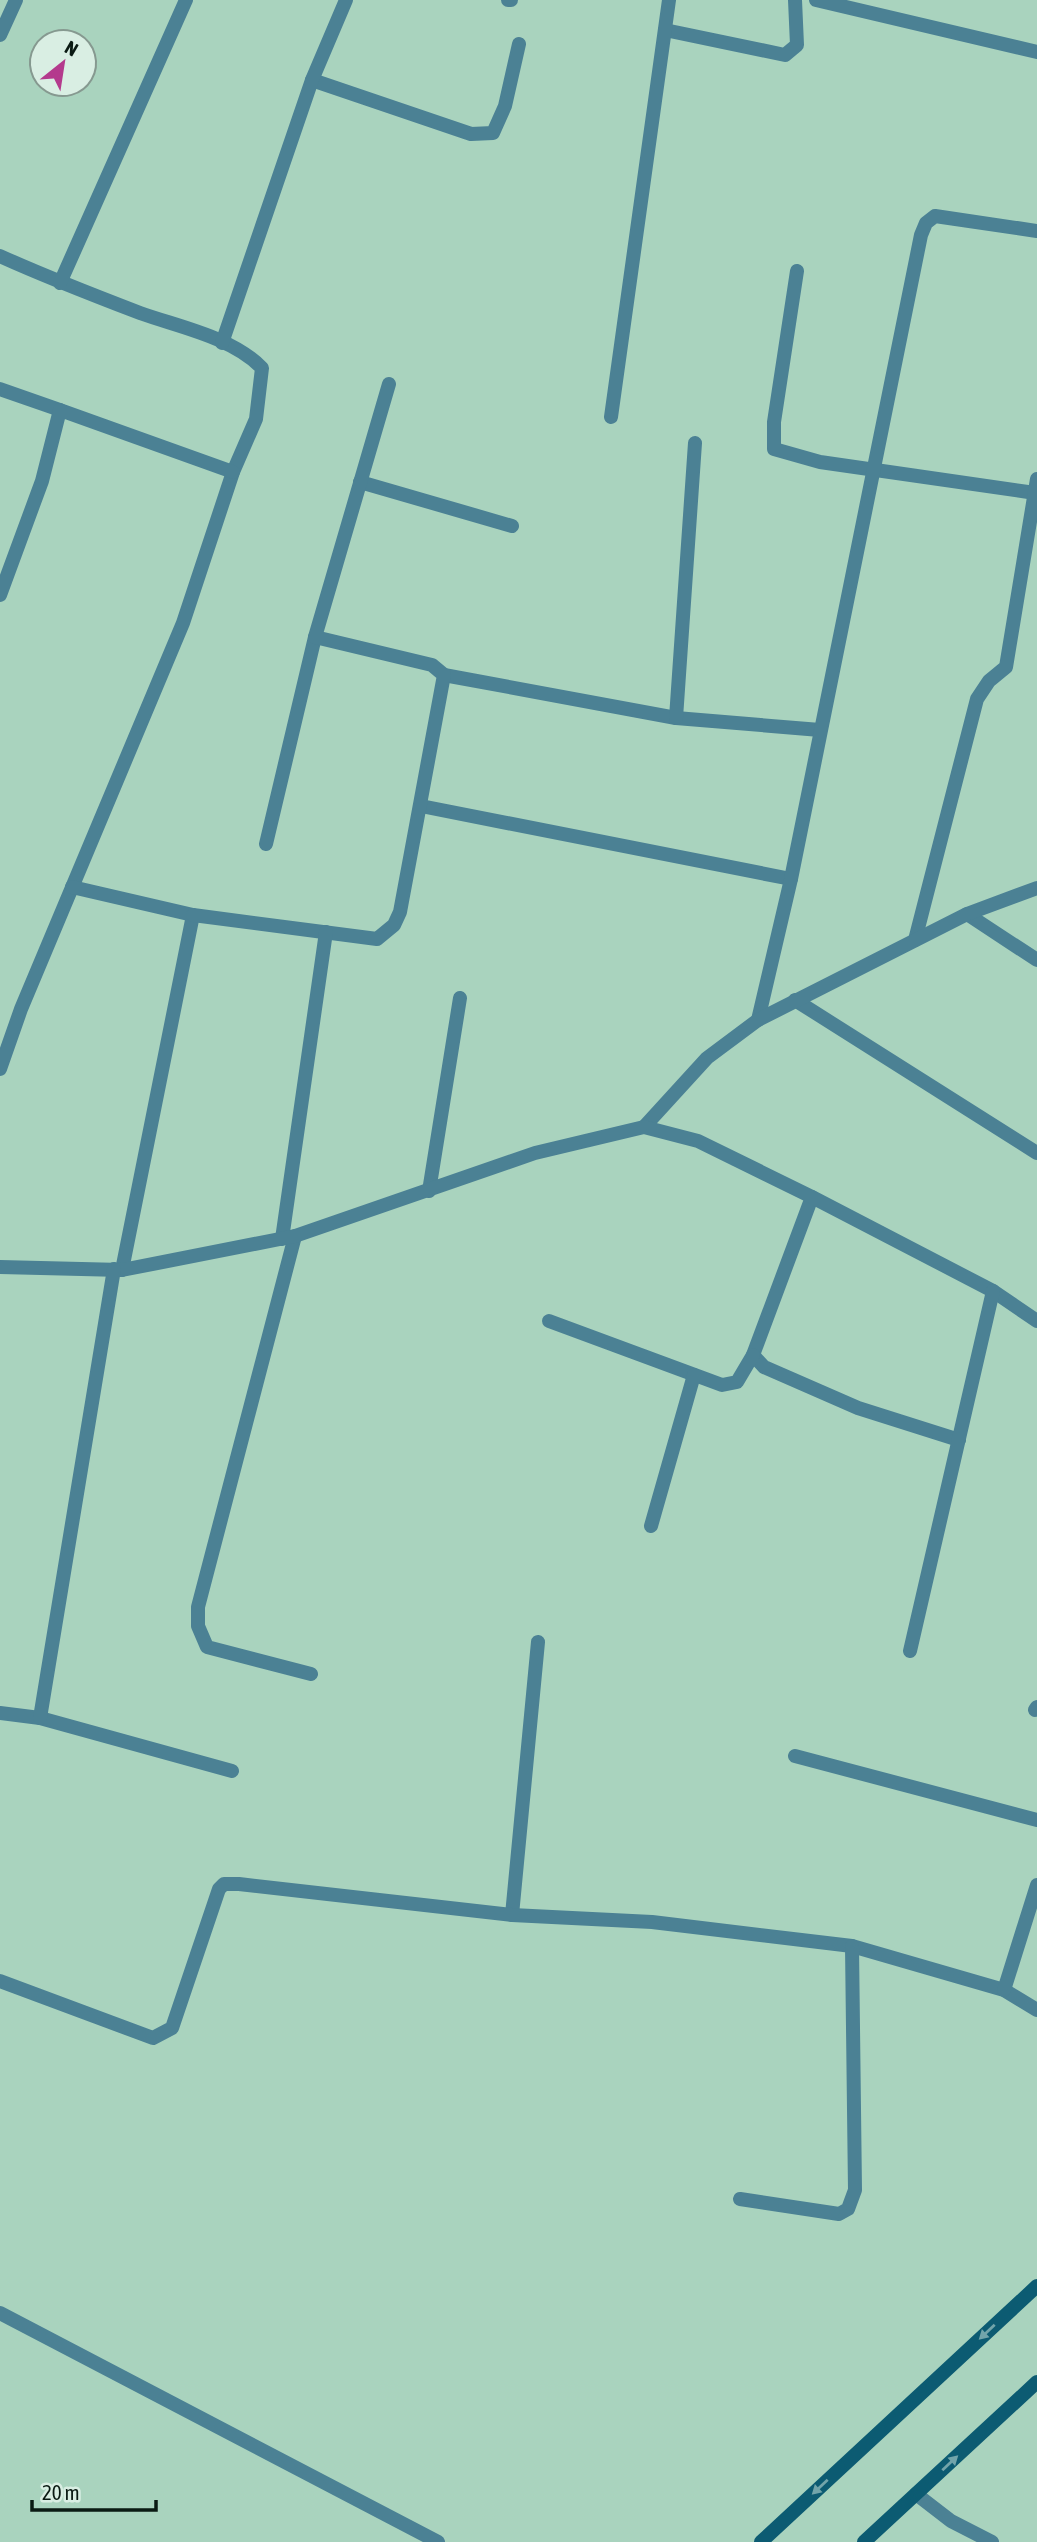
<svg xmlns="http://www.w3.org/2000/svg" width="1037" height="2542" font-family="'Asap Condensed',sans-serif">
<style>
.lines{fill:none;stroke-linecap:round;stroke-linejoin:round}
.street{stroke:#4b8194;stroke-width:14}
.secondary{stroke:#0c5b72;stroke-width:14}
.oneway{fill:#72a4aa}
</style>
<rect width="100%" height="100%" fill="#a9d3be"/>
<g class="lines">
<g class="street">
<path d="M508,0h3"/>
<path d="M816,0l221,52"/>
<path d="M665,30l120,25 12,-10 -2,-45"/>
<path d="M0,35l16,-35"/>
<path d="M312,80l159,54 22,-1 12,-27 14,-62"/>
<path d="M0,256c46,21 93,39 140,57 39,14 92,24 122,55l-6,51 -23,53 -50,151 -162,386 -21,60"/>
<path d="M797,271l-23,151v27l46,13 215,31"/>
<path d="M60,283l126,-283"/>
<path d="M222,343l90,-263 34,-80"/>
<path d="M0,389l60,21"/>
<path d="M611,417l58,-417"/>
<path d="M360,482l152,44"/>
<path d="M0,595l42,-114 18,-71 173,62"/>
<path d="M444,675l232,43 144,12"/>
<path d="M676,718l19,-275"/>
<path d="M421,806l370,73"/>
<path d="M266,844l49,-207"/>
<path d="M72,887l121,28 -71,355"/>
<path d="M967,914l70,46"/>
<path d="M193,915l184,24 17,-14 6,-13 44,-237 -12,-10 -117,-28 74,-253"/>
<path d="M915,940l62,-241 12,-18 17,-14 31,-188"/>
<path d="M795,1000l242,153"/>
<path d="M758,1020l33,-141 130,-644 5,-12 9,-7 102,15"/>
<path d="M644,1127l63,-69 51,-38 209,-106 70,-26"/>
<path d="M429,1191l31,-193"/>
<path d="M812,1197l-59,158 11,12 94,41 101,32"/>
<path d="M295,1236l-97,371v19l9,21 104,27"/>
<path d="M282,1239l44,-307"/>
<path d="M0,1267l122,3 173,-34 240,-83 109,-26 54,14 114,56 181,94 44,30"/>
<path d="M549,1321l173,64 15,-3 16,-27"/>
<path d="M651,1526l43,-151"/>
<path d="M910,1651l83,-360"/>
<path d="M1035,1710l2,-3"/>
<path d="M0,1713l40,5 192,53"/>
<path d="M40,1718l74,-449"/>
<path d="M795,1756l242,64"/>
<path d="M512,1915l26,-273"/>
<path d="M0,1981l153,57 19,-10 47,-139 5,-5h15l273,31 140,7 200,24 152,44 33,20"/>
<path d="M1004,1990l33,-105"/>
<path d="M740,2199l99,15 9,-5 7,-19 -3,-244"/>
<path d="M0,2313l438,229"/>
<path d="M916,2494l35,27 41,21"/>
</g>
<g class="secondary">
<path d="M761,2542l276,-256"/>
<path d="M864,2542l173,-160"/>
</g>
</g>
<defs><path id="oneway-solid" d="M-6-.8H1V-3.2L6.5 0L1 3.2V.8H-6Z" transform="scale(1.75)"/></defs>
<g class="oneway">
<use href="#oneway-solid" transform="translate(987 2332) rotate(137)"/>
<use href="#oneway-solid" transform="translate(950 2463) rotate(-43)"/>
<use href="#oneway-solid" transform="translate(820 2487) rotate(137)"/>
</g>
<g transform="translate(63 63) rotate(30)"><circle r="33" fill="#d9eee3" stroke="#869990" stroke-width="2"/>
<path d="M0-5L12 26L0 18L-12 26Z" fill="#b43a8d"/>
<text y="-10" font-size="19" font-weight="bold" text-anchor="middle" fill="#0a1a13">N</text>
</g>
<path d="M32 2500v10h124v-10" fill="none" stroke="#0a1a13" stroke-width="3.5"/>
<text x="42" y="2500" font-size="21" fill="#0a1a13" stroke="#d9eee3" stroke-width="5" paint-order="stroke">20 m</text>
</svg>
